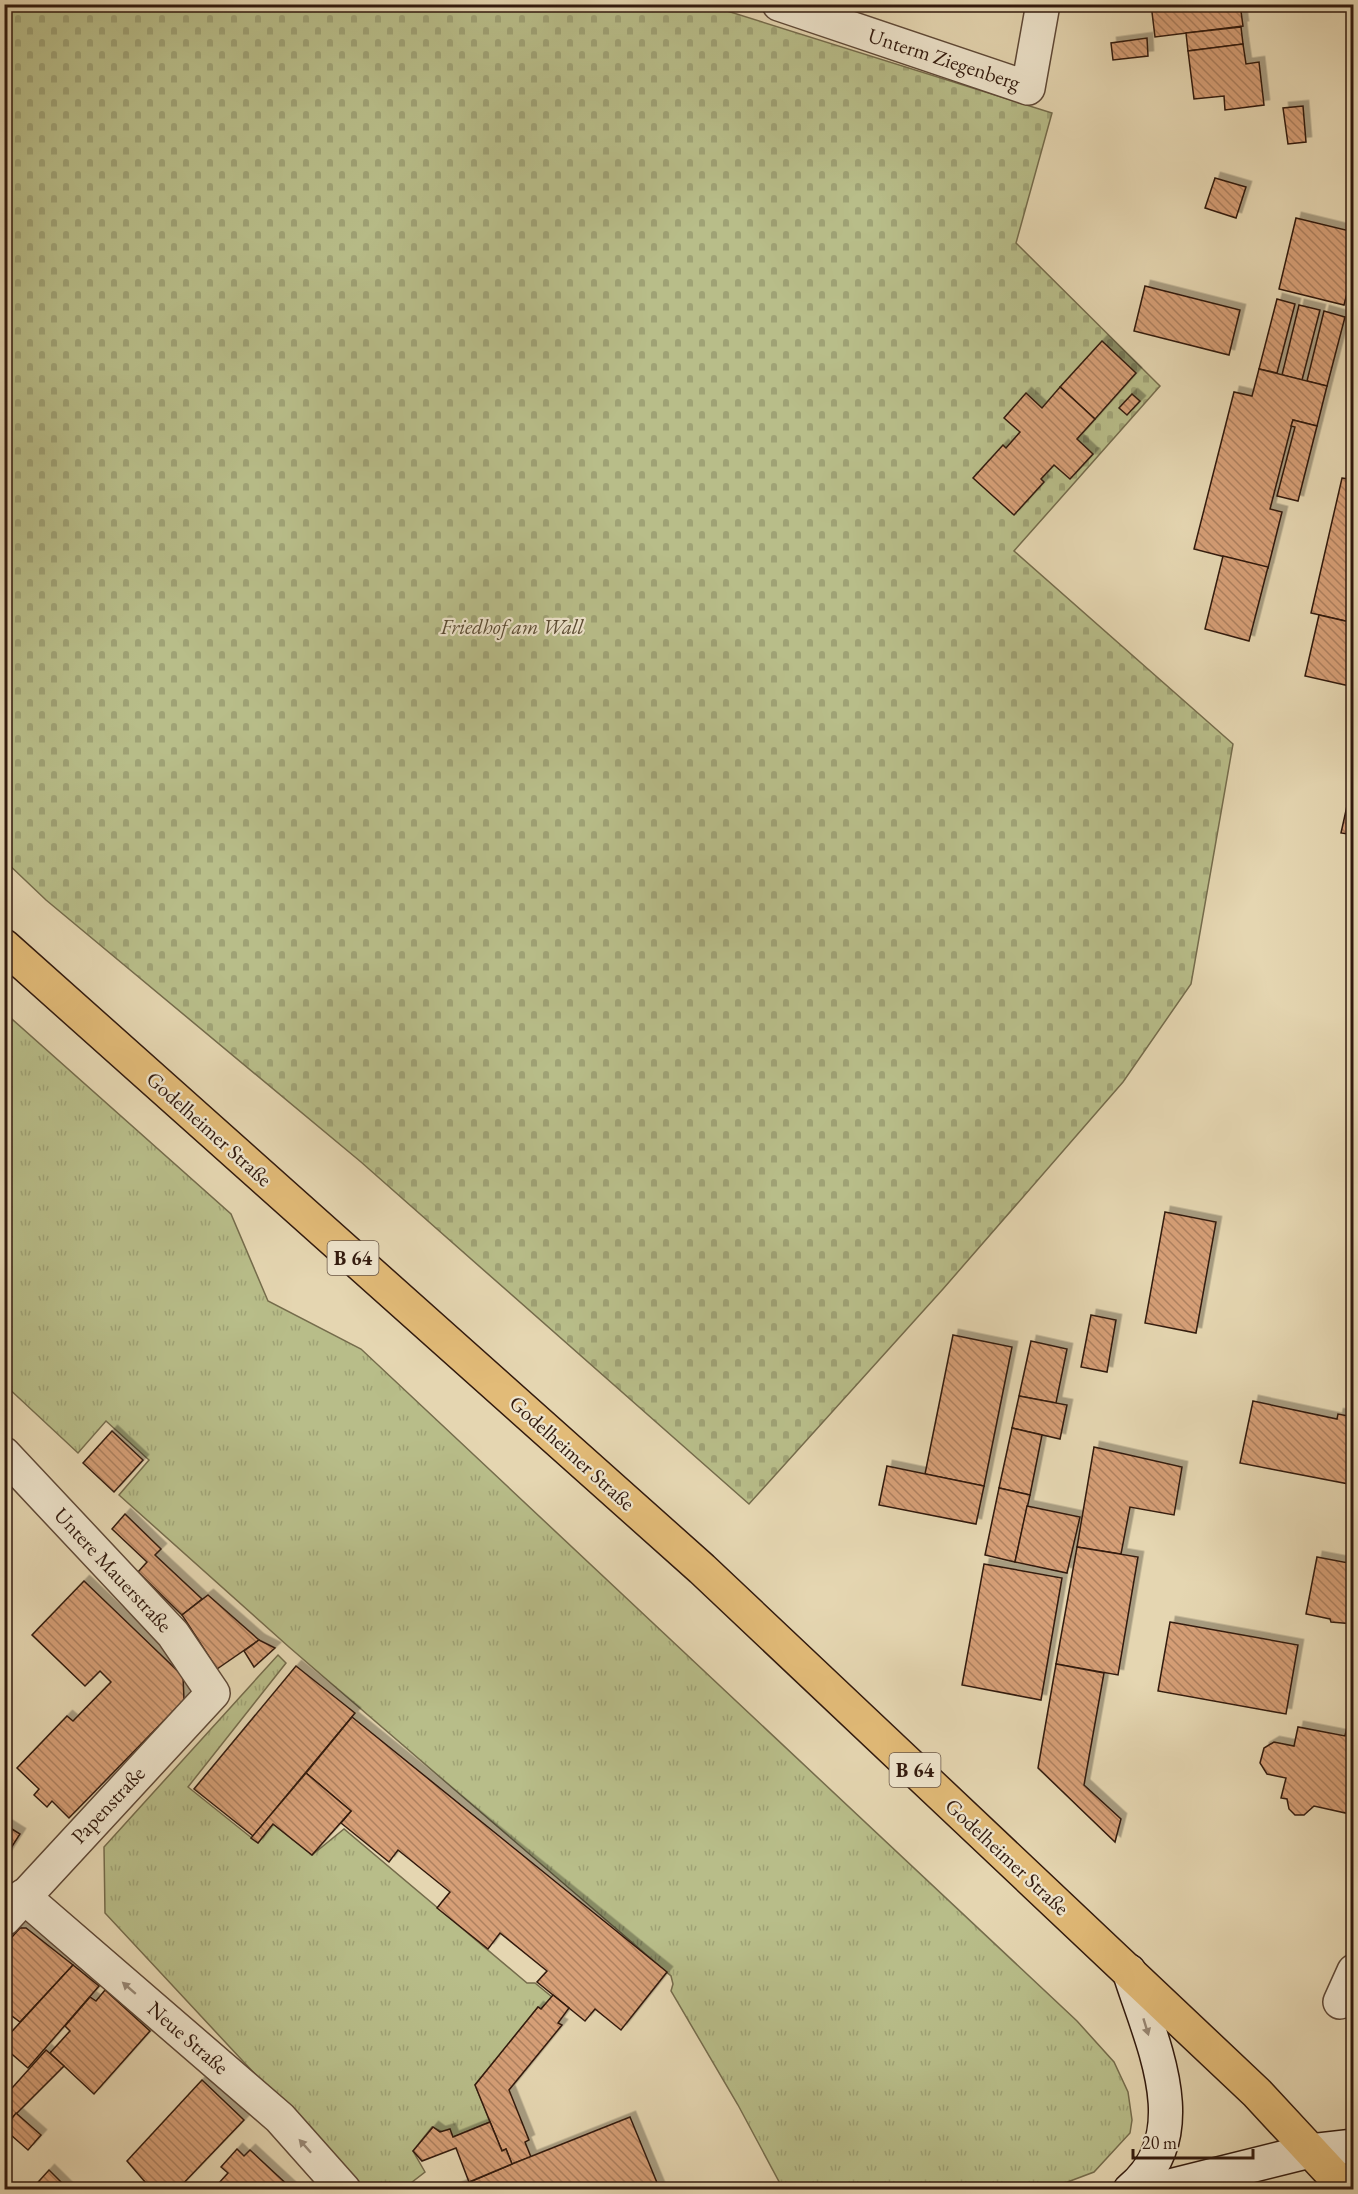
<svg xmlns="http://www.w3.org/2000/svg" width="1358" height="2194" font-family="'EB Garamond',serif">
<style>
.cemetery{fill:url(#cemetery-stones);stroke:#756c4c;stroke-width:1.5}
.park{fill:url(#park-tufts);stroke:#756c4c;stroke-width:1.5}
.building{fill:url(#building-back-hatch);stroke:#321a0e;stroke-width:1.5;filter:url(#shadow)}
.lines{fill:none;stroke-linecap:round;stroke-linejoin:round}
.street-casing{stroke:#5f4937;stroke-width:36}
.secondary-casing{stroke:#321a0e;stroke-width:36}
.primary-casing{stroke:#321a0e;stroke-width:36}
.street{stroke:#eee4cc;stroke-width:33}
.secondary{stroke:#eee4cc;stroke-width:33}
.primary{stroke:#e2bb78;stroke-width:33}
.oneway{fill:#998976}
.labels{text-anchor:middle;stroke-width:4.5;stroke-linejoin:round;paint-order:stroke}
.shield{fill:#eee4cc;stroke:#6a5747;stroke-width:1.5}
.shield-label{font-size:20px;font-weight:bold;fill:#321a0e}
.street-label{font-size:21px;fill:#321a0e;stroke:#eee4cc}
.park-label{font-size:21px;font-style:italic;fill:#5a4b33;stroke:#eee4cc}
</style>
<defs>
<pattern id="cemetery-stones" width="16" height="16" patternUnits="userSpaceOnUse" patternTransform="scale(1.5)"><rect width="16" height="16" fill="#b8bd89"/><path d="M2 7V4a2 2 0 0 1 4 0v3zM10 15v-3a2 2 0 0 1 4 0v3z" fill="#9fa275"/></pattern>
<pattern id="park-tufts" width="24" height="20" patternUnits="userSpaceOnUse" patternTransform="scale(1.5)"><rect width="24" height="20" fill="#b8bd89"/><path d="M3 7l-1-3M5 7V3M7 7l1-3M15 17l-1-3M17 17v-4M19 17l1-3" fill="none" stroke="#9fa275"/></pattern>
<pattern id="building-back-hatch" width="6" height="6" patternUnits="userSpaceOnUse" patternTransform="scale(1.5)"><rect width="6" height="6" fill="#d69f77"/><path d="M-1 5l2 2M0 0l6 6M5-1l2 2" fill="none" stroke="#ae8160"/></pattern>
<filter id="shadow"><feDropShadow dx="5.5" dy="-5.5" stdDeviation="0" flood-color="#0004"/></filter>
</defs>
<rect width="100%" height="100%" fill="#e5d6b1"/>
<filter id="stains"><feTurbulence type="fractalNoise" baseFrequency=".00333" numOctaves="4"/><feColorMatrix values="0 0 0 0 .2 0 0 0 0 .09 0 0 0 0 .02 0 0 0 .5 -.17"/></filter>
<radialGradient id="worn" r=".72"><stop offset=".6" stop-color="#630" stop-opacity="0"/><stop offset="1" stop-color="#630" stop-opacity=".3"/></radialGradient>
<path class="cemetery" d="M4,5h704l344,108 -36,130 144,143 -146,165 219,193 -42,240 -68,98 -180,207 -194,215 -388,-342 -315,-262 -41,-39z"/>
<g class="park">
<path d="M4,1012l227,202 37,87 93,48 716,672 37,41 14,30 4,28 -2,13 -36,39 -45,17h-266l-45,-84 -67,-114 2,-7 -2,-8 -382,-329 -170,-152 30,-35 -43,-39 -28,32 -73,-68z"/>
<path d="M278,1655l8,8 -98,124 70,56 15,-19 39,31 32,-26 183,154h8l17,14 -11,12 -3,-2 -63,78 15,37 -37,15 -21,-10 -19,24 12,21 -22,17h-41l-257,-276 -1,-66z"/>
</g>
<g class="building">
<path d="M1151,4h89l3,22 -88,11z"/>
<path d="M1241,27l2,17 -55,7 -2,-18z"/>
<path d="M1147,38l1,18 -35,4 -2,-17z"/>
<path d="M1243,44l3,20 13,-2 5,43 -39,5 -1,-14 -30,3 -6,-48z"/>
<path d="M1303,106l3,36 -18,2 -5,-36z"/>
<path d="M1215,178l31,9 -10,31 -31,-10z"/>
<path d="M1296,218l58,14v34l-10,39 -65,-16z"/>
<path d="M1145,286l95,24 -11,45 -95,-24z"/>
<path d="M1277,299l18,5 -18,69 -18,-4z"/>
<path d="M1299,305l21,5 -18,70 -20,-5z"/>
<path d="M1324,311l21,6 -18,69 -20,-5z"/>
<path d="M1102,341l34,32 -41,46 -35,-32z"/>
<path d="M1259,369l68,17 -10,40 -24,-6 -23,89 12,3 -14,56 -74,-19 40,-157 18,4z"/>
<path d="M1060,387l35,32 -18,20 16,15 -23,25 -16,-14 -13,14 3,3 -30,33 -41,-37 30,-33 3,3 14,-16 -16,-14 22,-25 16,15z"/>
<path d="M1132,394l8,7 -13,14 -8,-7z"/>
<path d="M1293,420l24,6 -19,75 -21,-5 18,-69 -4,-1z"/>
<path d="M1342,478l12,2v126l-4,16 -39,-9z"/>
<path d="M1223,556l45,11 -19,74 -44,-12z"/>
<path d="M1319,615l35,8v64l-49,-11z"/>
<path d="M1349,797l5,1v37l-13,-2z"/>
<path d="M1165,1212l51,10 -20,111 -51,-10z"/>
<path d="M1091,1315l25,5 -9,52 -26,-5z"/>
<path d="M953,1335l59,12 -28,139 -59,-12z"/>
<path d="M1031,1341l36,8 -11,54 -37,-7z"/>
<path d="M1019,1396l48,9 -7,34 -48,-11z"/>
<path d="M1253,1401l84,18 1,-5 16,3v68l-114,-22z"/>
<path d="M1012,1428l30,7 -12,60 -31,-7z"/>
<path d="M112,1431l31,29 -29,32 -31,-29z"/>
<path d="M1094,1447l88,20 -8,48 -44,-8 -9,47 -44,-7z"/>
<path d="M887,1466l97,20 -8,38 -97,-19z"/>
<path d="M999,1488l31,7 -15,67 -30,-7z"/>
<path d="M1027,1506l53,11 -13,56 -52,-11z"/>
<path d="M125,1514l36,35 -6,6 47,44 -20,16 -44,-43 9,-10 -35,-33z"/>
<path d="M1077,1547l61,10 -20,118 -62,-11z"/>
<path d="M1317,1557l37,7v60l-23,-2 -1,-3 -24,-5z"/>
<path d="M984,1564l78,14 -21,122 -79,-15z"/>
<path d="M84,1581l99,95 1,24 -115,118 -17,-17 -5,6 -13,-12 5,-6 -22,-21 50,-52 6,5 38,-39 -11,-11 -15,15 -53,-51z"/>
<path d="M208,1595l51,45 -42,29 -35,-54z"/>
<path d="M1170,1622l128,23 -12,69 -128,-23z"/>
<path d="M259,1640l16,8 -21,19 -10,-16z"/>
<path d="M1056,1664l48,9 -20,112 37,34 -6,23 -77,-74z"/>
<path d="M296,1666l59,47 -102,123 -59,-47z"/>
<path d="M1354,1696v105l-4,13 -36,-8 -10,9h-9l-6,-6 -2,-10 -6,-1 5,-20 -19,-4 -7,-11 4,-15 10,-6 20,4 4,-19 47,9z"/>
<path d="M352,1717l315,255 -46,58 -26,-21 -10,12 -48,-39 10,-11 -47,-38 -12,16 -51,-41 13,-16 -52,-42 -9,12 -48,-39 10,-12 -45,-38z"/>
<path d="M306,1773l45,38 -39,44 -39,-31 -15,19 -7,-5z"/>
<path d="M4,1824l16,10 -16,25z"/>
<path d="M20,1928h6l47,37 -53,57 -16,-12v-64z"/>
<path d="M73,1965l26,21 -71,82 -22,-19 -2,-9z"/>
<path d="M105,1990l45,41 -56,63 -44,-41 20,-22 -5,-5 25,-29 6,4z"/>
<path d="M553,1995l16,13 -11,15 4,2 -53,65 20,50 -4,2 6,15 -19,7 -6,-15 -4,2 -27,-66 63,-78 3,2z"/>
<path d="M46,2050l18,16 -60,60v-29z"/>
<path d="M202,2080l42,40 -67,70h-25l-25,-29z"/>
<path d="M16,2113l25,22 -13,15 -24,-21z"/>
<path d="M630,2117l30,73h-209l61,-26z"/>
<path d="M490,2122l12,29 4,-2 6,15 -43,18 -13,-34 -34,13 -9,-10 20,-24 7,5 10,-3 3,8z"/>
<path d="M237,2149l7,7 6,-6 43,40h-70l-5,-6 10,-11 -7,-6z"/>
<path d="M49,2170l20,20h-38z"/>
</g>
<g class="lines">
<g class="street-casing">
<g id="street">
<path d="M779,4l249,84 15,-84"/>
<path d="M4,1454l169,180 40,59 -209,226"/>
<path d="M23,1896l257,222 64,72"/>
<path d="M1340,2002l14,-31"/>
</g>
</g>
<g class="secondary-casing">
<g id="secondary">
<path d="M1129,1971c21,68 70,163 1,219"/>
<path d="M1154,2190l156,-39 44,-5"/>
</g>
</g>
<g class="primary-casing">
<path id="primary" d="M4,946l698,623 555,524 90,97"/>
</g>
<use href="#street" class="street"/>
<use href="#secondary" class="secondary"/>
<use href="#primary" class="primary"/>
</g>
<defs><path id="oneway-solid" d="M-6-.8H1V-3.2L6.5 0L1 3.2V.8H-6Z" transform="scale(1.5)"/></defs>
<g class="oneway">
<use href="#oneway-solid" transform="translate(129 1988) rotate(-139)"/>
<use href="#oneway-solid" transform="translate(1146 2027) rotate(73)"/>
<use href="#oneway-solid" transform="translate(305 2146) rotate(-132)"/>
</g>
<g class="labels">
<g class="shield">
<rect x="327.5" y="1241" width="51" height="34" rx="4.5"/>
<rect x="889.5" y="1753" width="51" height="34" rx="4.5"/>
</g>
<g class="shield-label">
<text x="353" y="1265">B 64</text>
<text x="915" y="1777">B 64</text>
</g>
<g class="street-label">
<text transform="translate(944 59) rotate(18)" y="7">Unterm Ziegenberg</text>
<text transform="translate(209 1129) rotate(42)" y="7">Godelheimer Straße</text>
<text transform="translate(572 1453) rotate(42)" y="7">Godelheimer Straße</text>
<text transform="translate(113 1570) rotate(47)" y="7">Untere Mauerstraße</text>
<text transform="translate(108 1805) rotate(-47)" y="7">Papenstraße</text>
<text transform="translate(1007 1857) rotate(43)" y="7">Godelheimer Straße</text>
<text transform="translate(188 2038) rotate(41)" y="7">Neue Straße</text>
</g>
<g class="park-label">
<text x="512" y="634">Friedhof am Wall</text>
</g>
</g>
<rect width="1358" height="2194" fill="none" stroke="#e5d6b1" stroke-width="24"/>
<rect x="6" y="6" width="1346" height="2182" fill="none" stroke="#321a0e" stroke-width="3"/>
<rect x="12" y="12" width="1334" height="2170" fill="none" stroke="#321a0e" stroke-width="1.5"/>
<path d="M1133 2149v9h120v-9" fill="none" stroke="#321a0e" stroke-width="3"/>
<text x="1142" y="2149" font-size="18" fill="#321a0e" stroke="#eee4cc" stroke-width="4.5" paint-order="stroke">20 m</text>
<rect width="100%" height="100%" filter="url(#stains)"/>
<rect width="100%" height="100%" fill="url(#worn)"/>
</svg>
